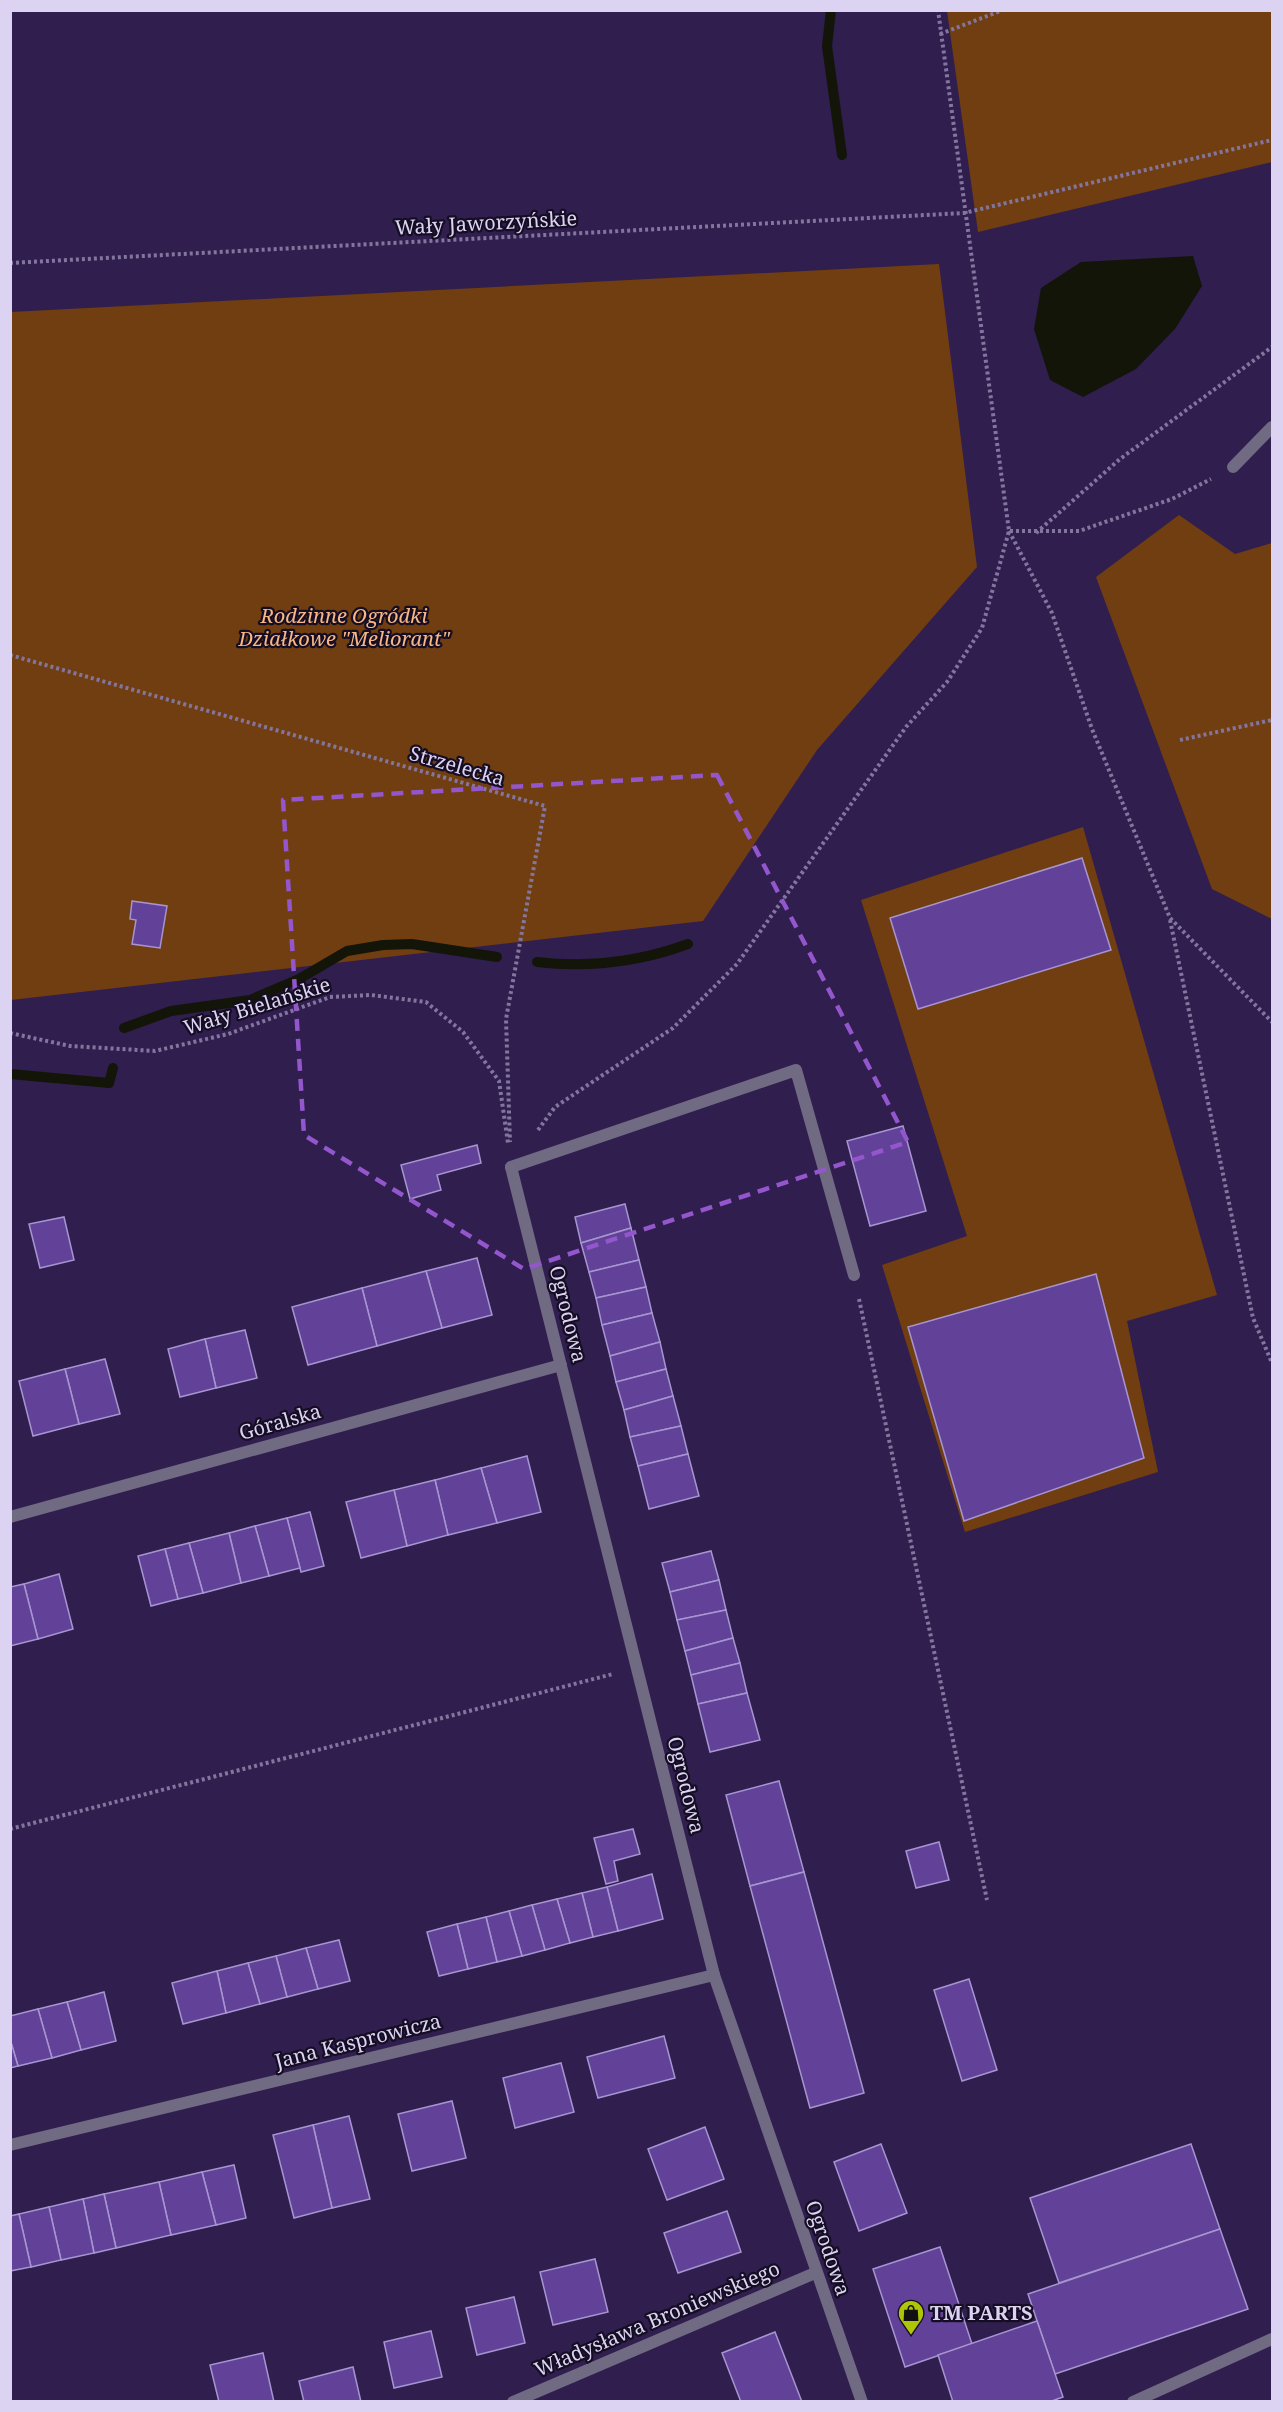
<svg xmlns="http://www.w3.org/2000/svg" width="1283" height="2412" font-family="'Noto Serif',serif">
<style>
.green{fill:#713e11}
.water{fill:#121507}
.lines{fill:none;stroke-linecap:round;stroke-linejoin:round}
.stream{stroke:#121507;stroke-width:10}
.building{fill:#624298;stroke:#a695d0;stroke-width:1.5}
.path{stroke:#83769e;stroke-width:4;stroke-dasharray:3 3;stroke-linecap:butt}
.lane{stroke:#716a83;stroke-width:12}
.street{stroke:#716a83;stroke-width:12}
.marked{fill:none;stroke:#9356cc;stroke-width:4.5;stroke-dasharray:12 8;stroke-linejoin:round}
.labels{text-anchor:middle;stroke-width:4.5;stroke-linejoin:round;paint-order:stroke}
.street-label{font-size:20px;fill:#dcd3f3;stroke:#150e23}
.park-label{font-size:20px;font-style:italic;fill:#f8b785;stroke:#150e23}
.poi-label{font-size:20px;font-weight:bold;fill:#dcd3f3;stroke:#150e23;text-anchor:start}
</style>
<rect width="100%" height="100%" fill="#301e4f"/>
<g class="green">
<path d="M947,11h325v151l-294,70z"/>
<path d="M939,264l38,303 -160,183 -114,171 -692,79v-688z"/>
<path d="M1179,515l56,39 37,-11v376l-60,-30 -116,-312z"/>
<path d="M1083,827l134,468 -90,26 31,151 -193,60 -83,-267 85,-29 -106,-336z"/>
</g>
<path class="water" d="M1193,256l9,30 -27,43 -39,40 -53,28 -33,-17 -16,-51 7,-41 40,-26z"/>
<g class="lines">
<g class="stream">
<path d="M831,10l-4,36 15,109"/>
<path d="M537,962c52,6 102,0 151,-18"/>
<path d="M124,1028l47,-17 79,-11 49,-21 48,-28 36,-6 29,-1 85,13"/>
<path d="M10,1074l99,9 4,-15"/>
</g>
</g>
<g class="building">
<path d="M1082,858l29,92 -193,59 -28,-91z"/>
<path d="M132,901l35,5 -7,42 -28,-4 4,-24 -6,-1z"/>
<path d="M903,1126l23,85 -56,15 -23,-85z"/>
<path d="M477,1145l4,18 -44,12 4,15 -31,9 -9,-34z"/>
<path d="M625,1204l6,24 -50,15 -6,-26z"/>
<path d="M64,1217l10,43 -34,8 -11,-44z"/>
<path d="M631,1228l8,32 -50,12 -8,-29z"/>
<path d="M477,1258l15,57 -50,13 -16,-57z"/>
<path d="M639,1260l7,27 -50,11 -7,-26z"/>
<path d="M426,1271l16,57 -65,18 -15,-58z"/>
<path d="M1096,1274l48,184 -180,63 -56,-194z"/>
<path d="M646,1287l6,26 -50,12 -6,-27z"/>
<path d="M362,1288l15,58 -69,19 -16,-58z"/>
<path d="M652,1313l8,29 -50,14 -8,-31z"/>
<path d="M245,1330l12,48 -41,10 -11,-49z"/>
<path d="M205,1339l11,49 -36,9 -12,-48z"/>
<path d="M660,1342l6,27 -50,13 -6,-26z"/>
<path d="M105,1359l15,55 -41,10 -14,-55z"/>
<path d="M65,1369l14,55 -46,12 -14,-55z"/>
<path d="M666,1369l7,27 -49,14 -8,-28z"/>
<path d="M673,1396l8,30 -51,11 -6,-27z"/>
<path d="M681,1426l7,28 -50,12 -8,-29z"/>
<path d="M688,1454l11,42 -50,13 -11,-43z"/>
<path d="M527,1456l14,56 -44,11 -16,-55z"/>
<path d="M481,1468l16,55 -49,12 -13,-55z"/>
<path d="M435,1480l13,55 -41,11 -13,-56z"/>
<path d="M394,1490l13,56 -46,12 -15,-56z"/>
<path d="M310,1512l14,54 -23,6 -14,-54z"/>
<path d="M287,1518l13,50 -31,8 -14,-50z"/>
<path d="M255,1526l14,50 -28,7 -12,-50z"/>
<path d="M229,1533l12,50 -38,10 -14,-50z"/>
<path d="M189,1543l14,50 -25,6 -13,-50z"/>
<path d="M165,1549l13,50 -27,7 -13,-50z"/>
<path d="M711,1551l8,29 -49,12 -8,-29z"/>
<path d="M59,1574l14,55 -35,10 -14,-55z"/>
<path d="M719,1580l7,30 -49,10 -7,-28z"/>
<path d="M24,1584l14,55 -28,7v-59z"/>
<path d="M726,1610l7,28 -48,13 -8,-31z"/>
<path d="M733,1638l7,25 -49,12 -6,-24z"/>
<path d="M740,1663l7,30 -49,11 -7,-29z"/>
<path d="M747,1693l13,47 -50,12 -12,-48z"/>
<path d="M779,1781l25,91 -54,14 -24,-91z"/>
<path d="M633,1829l7,25 -26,7 4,20 -12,3 -12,-46z"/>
<path d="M939,1842l10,38 -33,8 -10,-37z"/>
<path d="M804,1872l60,221 -54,15 -60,-222z"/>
<path d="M652,1874l11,45 -45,12 -11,-44z"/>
<path d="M607,1887l11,44 -25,6 -11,-44z"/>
<path d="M582,1893l11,44 -23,6 -13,-44z"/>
<path d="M557,1899l13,44 -25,7 -13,-45z"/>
<path d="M532,1905l13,45 -23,6 -13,-45z"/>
<path d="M509,1911l13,45 -25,6 -11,-45z"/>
<path d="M486,1917l11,45 -29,7 -11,-45z"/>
<path d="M457,1924l11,45 -29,7 -12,-44z"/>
<path d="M339,1940l11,41 -32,8 -12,-41z"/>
<path d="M306,1948l12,41 -31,8 -11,-41z"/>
<path d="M276,1956l11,41 -27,7 -12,-41z"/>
<path d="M248,1963l12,41 -34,9 -9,-42z"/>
<path d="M217,1971l9,42 -43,11 -11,-41z"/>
<path d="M969,1979l28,91 -35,11 -28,-91z"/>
<path d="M104,1992l12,49 -35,9 -14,-48z"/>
<path d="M67,2002l14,48 -29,8 -14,-49z"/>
<path d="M38,2009l14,49 -34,8 -8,-27v-23z"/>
<path d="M664,2036l11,42 -77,20 -11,-41z"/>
<path d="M10,2039l8,27 -8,2z"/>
<path d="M561,2063l13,49 -59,16 -12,-50z"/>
<path d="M452,2101l14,57 -54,13 -14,-57z"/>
<path d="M349,2116l21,83 -38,9 -19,-83z"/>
<path d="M313,2125l19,83 -38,10 -21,-83z"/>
<path d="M705,2127l19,52 -57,21 -19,-51z"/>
<path d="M881,2144l26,69 -48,18 -25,-69z"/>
<path d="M1191,2144l29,85 -161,54 -29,-85z"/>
<path d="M234,2165l12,53 -30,7 -14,-53z"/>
<path d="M202,2172l14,53 -45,10 -12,-53z"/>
<path d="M159,2182l12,53 -55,13 -12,-54z"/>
<path d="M104,2194l12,54 -22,5 -11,-54z"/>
<path d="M83,2199l11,54 -33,7 -12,-53z"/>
<path d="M49,2207l12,53 -30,7 -12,-53z"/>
<path d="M727,2211l14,41 -63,21 -14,-40z"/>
<path d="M19,2214l12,53 -21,4v-55z"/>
<path d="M1220,2229l28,80 -193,65 -27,-80z"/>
<path d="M940,2247l32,97 -67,23 -32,-98z"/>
<path d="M595,2259l13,53 -55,13 -13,-53z"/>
<path d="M514,2297l11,46 -48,12 -11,-47z"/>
<path d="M1037,2321l26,76 -14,5h-96l-15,-47z"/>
<path d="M431,2331l11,46 -48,11 -10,-46z"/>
<path d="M775,2332l27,70h-61l-19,-49z"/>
<path d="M263,2353l11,49h-55l-9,-37z"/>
<path d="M353,2367l8,35h-57l-5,-21z"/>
</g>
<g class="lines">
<g class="path">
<path d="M940,34l63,-24"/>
<path d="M10,263l954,-50 308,-73"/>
<path d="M1009,531l43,82 40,116 78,189 102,104"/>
<path d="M1010,531h69l93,-32 39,-20"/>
<path d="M1036,533l84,-74 152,-112"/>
<path d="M10,655l535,151 -39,213 4,123"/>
<path d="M1180,740l92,-20"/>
<path d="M1170,920l83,398 19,45"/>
<path d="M10,1033l60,13 85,5 73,-17 102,-37 41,-2 55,7 37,30 36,49 9,62"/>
<path d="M538,1130l17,-23 118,-79 64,-64 169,-237 41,-45 35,-54 27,-97 -71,-521"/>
<path d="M859,1299l128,601"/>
<path d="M10,1829l603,-155"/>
</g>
<g class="lane">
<path d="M511,1167l285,-97 58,205"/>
<path d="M1133,2402l139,-63"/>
</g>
<g class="street">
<path d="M1233,467l39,-40"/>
<path d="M511,1167l203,808 148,427"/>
<path d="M10,1517l551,-152"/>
<path d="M10,2145l704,-170"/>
<path d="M513,2402l302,-129"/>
</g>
</g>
<path class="marked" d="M717,775l191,367 -384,127 -220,-134 -21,-335z"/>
<defs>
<g id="shop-pin" transform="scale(1.35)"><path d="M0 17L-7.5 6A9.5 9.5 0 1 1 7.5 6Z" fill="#afc507" stroke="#150e23"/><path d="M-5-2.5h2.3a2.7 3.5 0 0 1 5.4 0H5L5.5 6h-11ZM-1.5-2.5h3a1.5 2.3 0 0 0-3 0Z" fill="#111"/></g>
</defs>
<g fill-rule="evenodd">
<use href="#shop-pin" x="911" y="2313"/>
</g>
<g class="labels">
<g class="street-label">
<text transform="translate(486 223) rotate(-3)" y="7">Wały Jaworzyńskie</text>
<text transform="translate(457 766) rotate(16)" y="7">Strzelecka</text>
<text transform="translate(257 1006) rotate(-17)" y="7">Wały Bielańskie</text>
<text transform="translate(568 1314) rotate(76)" y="7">Ogrodowa</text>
<text transform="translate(280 1422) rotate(-16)" y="7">Góralska</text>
<text transform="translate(686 1785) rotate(76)" y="7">Ogrodowa</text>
<text transform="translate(358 2041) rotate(-14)" y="7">Jana Kasprowicza</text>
<text transform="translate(828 2248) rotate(71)" y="7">Ogrodowa</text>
<text transform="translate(657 2319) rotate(-23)" y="7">Władysława Broniewskiego</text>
</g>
<g class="park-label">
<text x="344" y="623">Rodzinne Ogródki<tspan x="344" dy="23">Działkowe "Meliorant"</tspan></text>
</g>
<g class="poi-label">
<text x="930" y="2320">TM PARTS</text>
</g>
</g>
<rect width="1283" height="2412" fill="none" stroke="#dcd3f3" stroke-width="24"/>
</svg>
